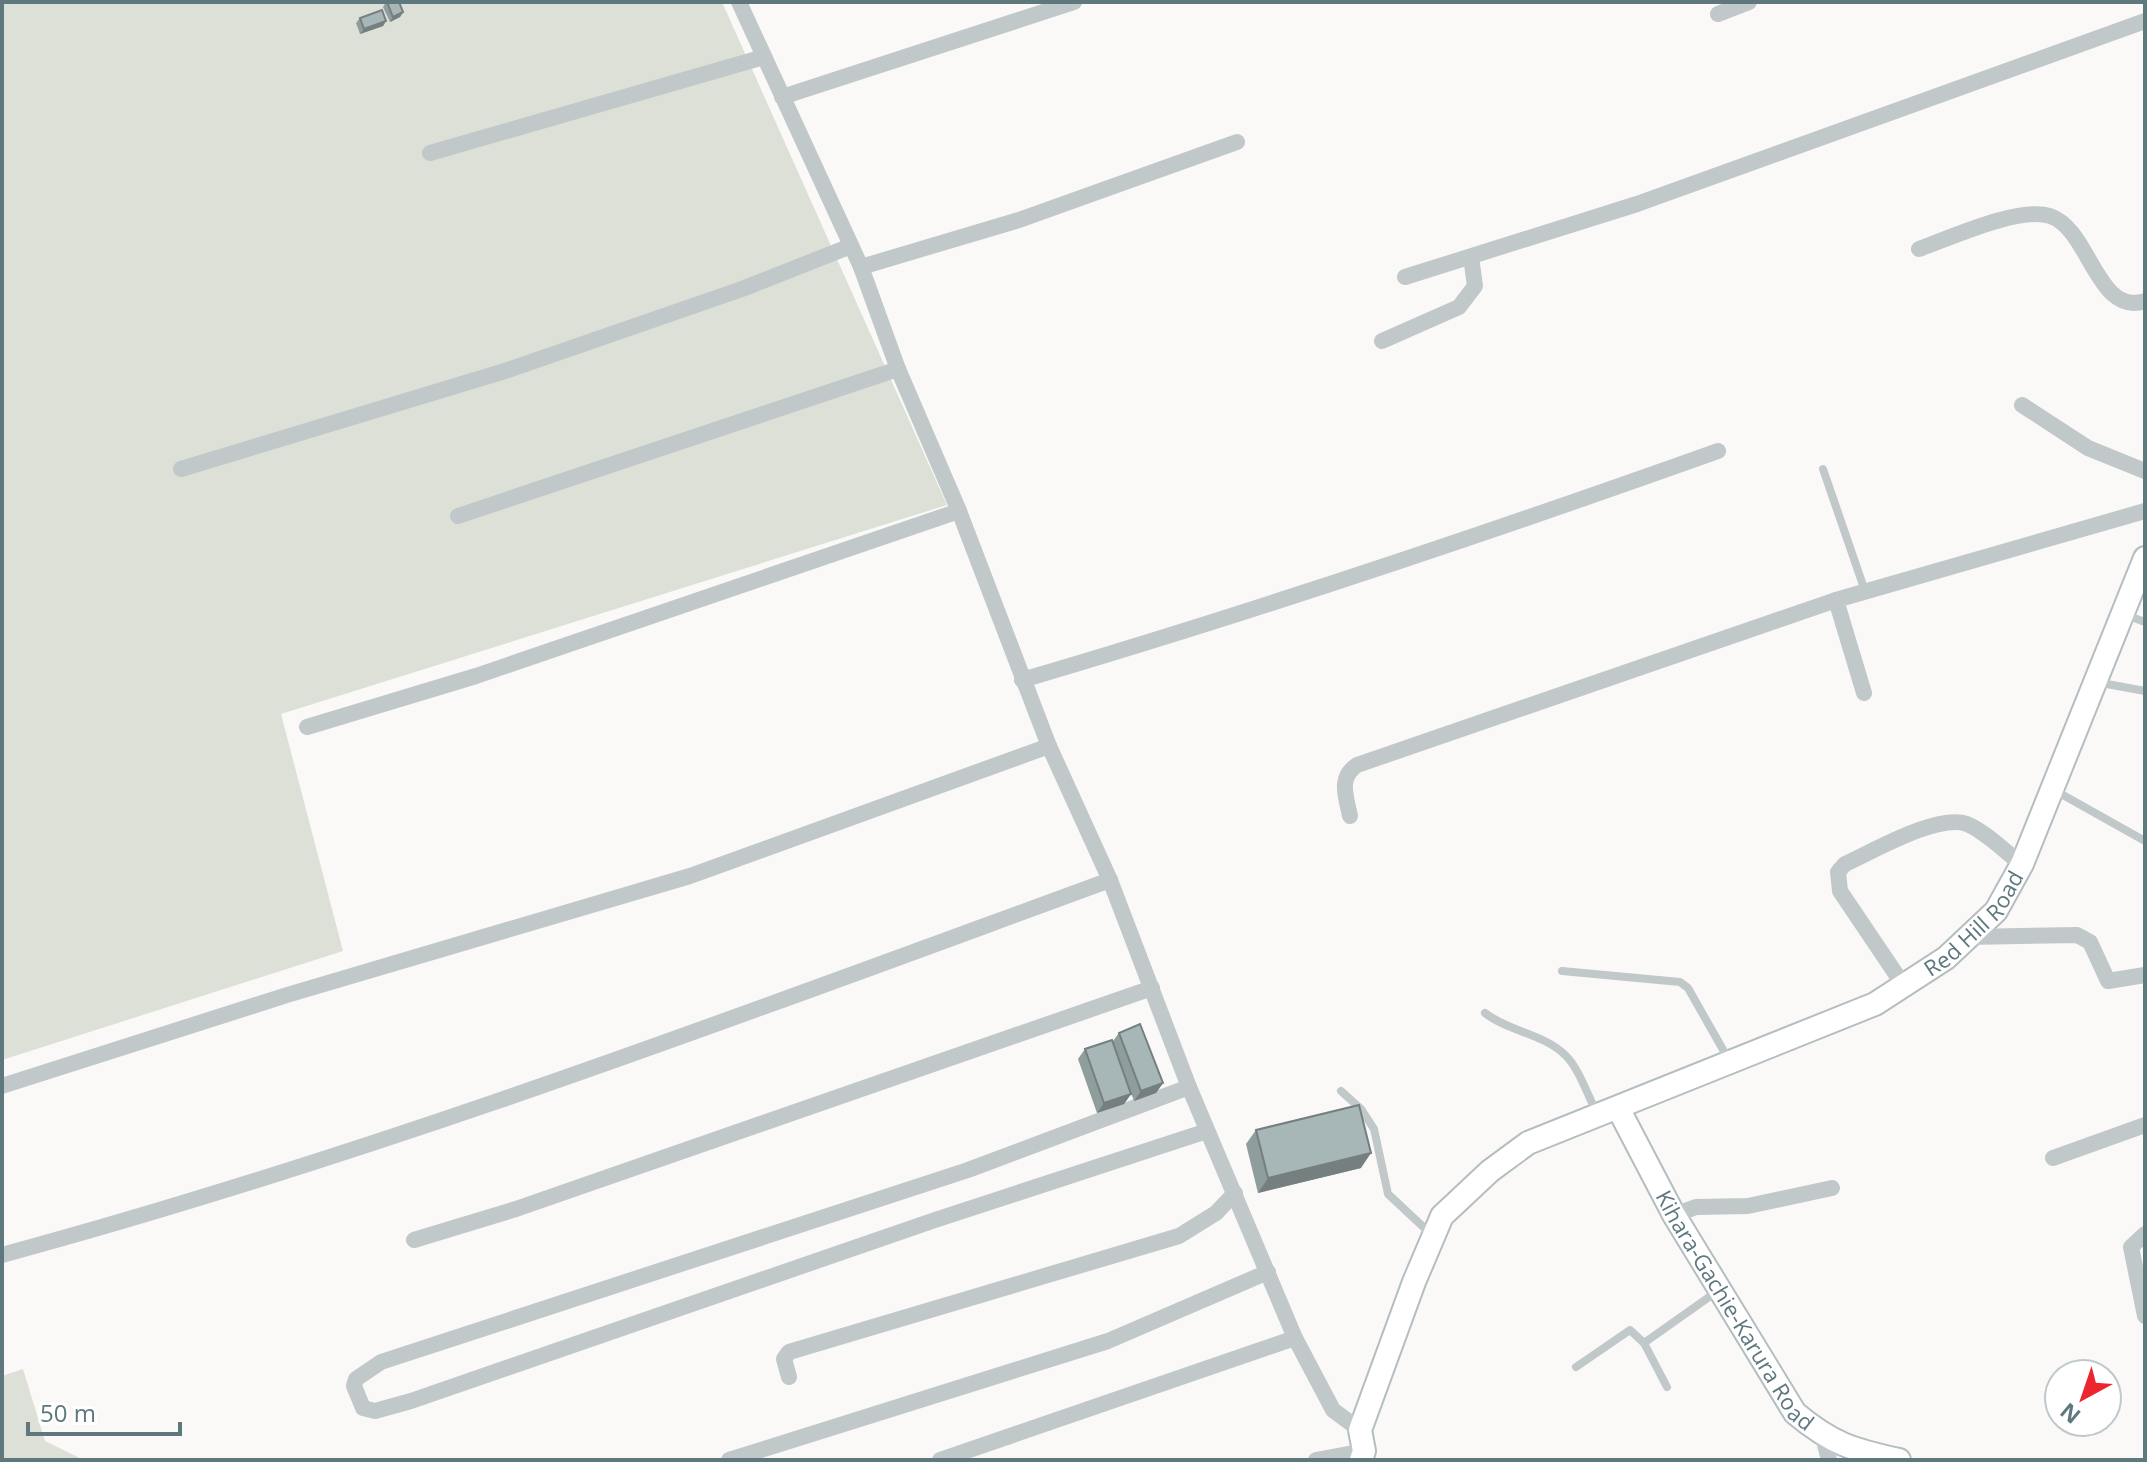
<svg xmlns="http://www.w3.org/2000/svg" width="2147" height="1462" font-family="'Open Sans',sans-serif">
<style>
.green{fill:#dce0d6}
.lines{fill:none;stroke-linecap:round;stroke-linejoin:round}
.secondary-casing{stroke:#b4bec0;stroke-width:26}
.lane{stroke:#c0c8c9;stroke-width:8}
.street{stroke:#c0c8c9;stroke-width:16}
.secondary{stroke:#fff;stroke-width:22}
.wall{fill:#909d9d}
.shaded-wall{fill:#757f80}
.building{fill:#a7b6b7;stroke:#757f80;stroke-width:2}
.labels{text-anchor:middle;stroke-width:8;stroke-linejoin:round;paint-order:stroke}
.street-label{font-size:22px;fill:#5e787e;stroke:#fff}
</style>
<rect width="100%" height="100%" fill="#faf9f7"/>
<g class="green">
<path d="M2,2h720l225,503 -666,209 62,237 -341,109z"/>
<path d="M23,1369l22,72 39,19h-82v-84z"/>
</g>
<g class="lines">
<g class="secondary-casing">
<g id="secondary">
<path id="s1" d="M1618,1108l56,107 121,198c37,31 58,37 104,47"/>
<path id="s2" d="M1361,1460l3,-9 -4,-21 54,-148 28,-66 48,-45 38,-28 347,-139 71,-46 50,-47 26,-47 123,-306"/>
</g>
</g>
<g class="lane">
<path d="M1823,469l42,122"/>
<path d="M2123,614l22,8"/>
<path d="M2096,682l49,9"/>
<path d="M2054,790l91,51"/>
<path d="M1562,971l118,11 8,6 42,74"/>
<path d="M1485,1013c23,18 58,21 79,41 15,13 24,43 34,61"/>
<path d="M1341,1091l20,18 13,20 14,65 45,42"/>
<path d="M1644,1343l75,-53"/>
<path d="M1576,1367l54,-37 14,13 23,44"/>
</g>
<g class="street">
<path d="M739,2l122,265 37,102 61,142 90,235 61,134 79,207 106,251 38,72 27,20"/>
<path d="M1718,14l31,-12"/>
<path d="M782,97l292,-95"/>
<path d="M430,153l334,-96"/>
<path d="M1919,249c31,-11 100,-43 131,-33 40,13 47,101 95,85"/>
<path d="M861,267l158,-47 218,-78"/>
<path d="M1405,277l232,-73 508,-183"/>
<path d="M1382,341l77,-34 16,-21 -4,-29"/>
<path d="M2022,405l66,43 57,23"/>
<path d="M181,469l324,-98 237,-82 109,-43"/>
<path d="M458,516l440,-147"/>
<path d="M1022,680c235,-69 466,-147 696,-229"/>
<path d="M1864,693l-28,-93 309,-89"/>
<path d="M307,727l169,-51 483,-165"/>
<path d="M1350,816c-4,-20 -12,-38 7,-51l479,-165"/>
<path d="M1968,937l109,-2 13,7 18,39 37,-6"/>
<path d="M1904,986l-64,-95 -2,-19 7,-8c27,-12 93,-51 122,-40 19,8 38,28 55,40"/>
<path d="M2,1086l285,-91 403,-119 359,-130"/>
<path d="M1189,1087l-221,83 -587,192 -25,17 -2,7 9,22 12,3 36,-10 524,-181 272,-89"/>
<path d="M2053,1158l92,-33"/>
<path d="M1674,1215l22,-8 52,-1 84,-18"/>
<path d="M2145,1234l-14,13 14,69"/>
<path d="M414,1240l102,-31 636,-221"/>
<path d="M2,1255c376,-102 742,-241 1108,-375"/>
<path d="M789,1377l-5,-18 5,-7 390,-116 37,-23 19,-20"/>
<path d="M1823,1437l6,23"/>
<path d="M729,1460l379,-119 160,-69"/>
<path d="M940,1460l355,-122"/>
<path d="M1316,1460l48,-9"/>
</g>
<use href="#secondary" class="secondary"/>
</g>
<g class="wall">
<path d="M386,2l17,10 -3,5 -10,5 -7,-15z"/>
<path d="M360,18l26,3 -3,5 -23,8 -4,-11z"/>
<path d="M1119,1033l44,50 -7,10 -22,8 -12,-32 9,25 -7,10 -27,9 -19,-54 7,-10 28,-8z"/>
<path d="M1256,1130l105,38 -103,25 -12,-49z"/>
</g>
<g class="shaded-wall">
<path d="M403,12l-3,5 -10,5 3,-5z"/>
<path d="M386,21l-3,5 -23,8 4,-5z"/>
<path d="M1163,1083l-7,10 -22,8 7,-10z"/>
<path d="M1131,1094l-7,10 -27,9 7,-10z"/>
<path d="M1371,1153l-10,15 -103,25 10,-15z"/>
</g>
<g class="building">
<path d="M387,2h12l4,10 -10,5z"/>
<path d="M382,10l4,11 -22,8 -4,-11z"/>
<path d="M1140,1024l23,59 -22,8 -22,-58z"/>
<path d="M1112,1040l19,54 -27,9 -19,-54z"/>
<path d="M1359,1105l12,48 -103,25 -12,-48z"/>
</g>
<g class="labels">
<g class="street-label">
<text dy="8" stroke="none"><textPath href="#s2" startOffset="876">Red Hill Road</textPath></text>
<text dy="8" stroke="none"><textPath href="#s1" startOffset="234">Kihara-Gachie-Karura Road</textPath></text>
</g>
</g>
<rect width="2147" height="1462" fill="none" stroke="#5e787e" stroke-width="8"/>
<g transform="translate(2083 1398) rotate(220)"><circle r="38" fill="#ffffff" stroke="#bfc9cb" stroke-width="2"/>
<path d="M0-6L14 30L0 20L-14 30Z" fill="#ec252e"/>
<text y="-12" font-size="22" font-weight="bold" text-anchor="middle" fill="#5e787e">N</text>
</g>
<path d="M28 1422v12h152v-12" fill="none" stroke="#5e787e" stroke-width="4"/>
<text x="40" y="1422" font-size="24" fill="#5e787e" stroke="#ffffff" stroke-width="6" paint-order="stroke">50 m</text>
</svg>
